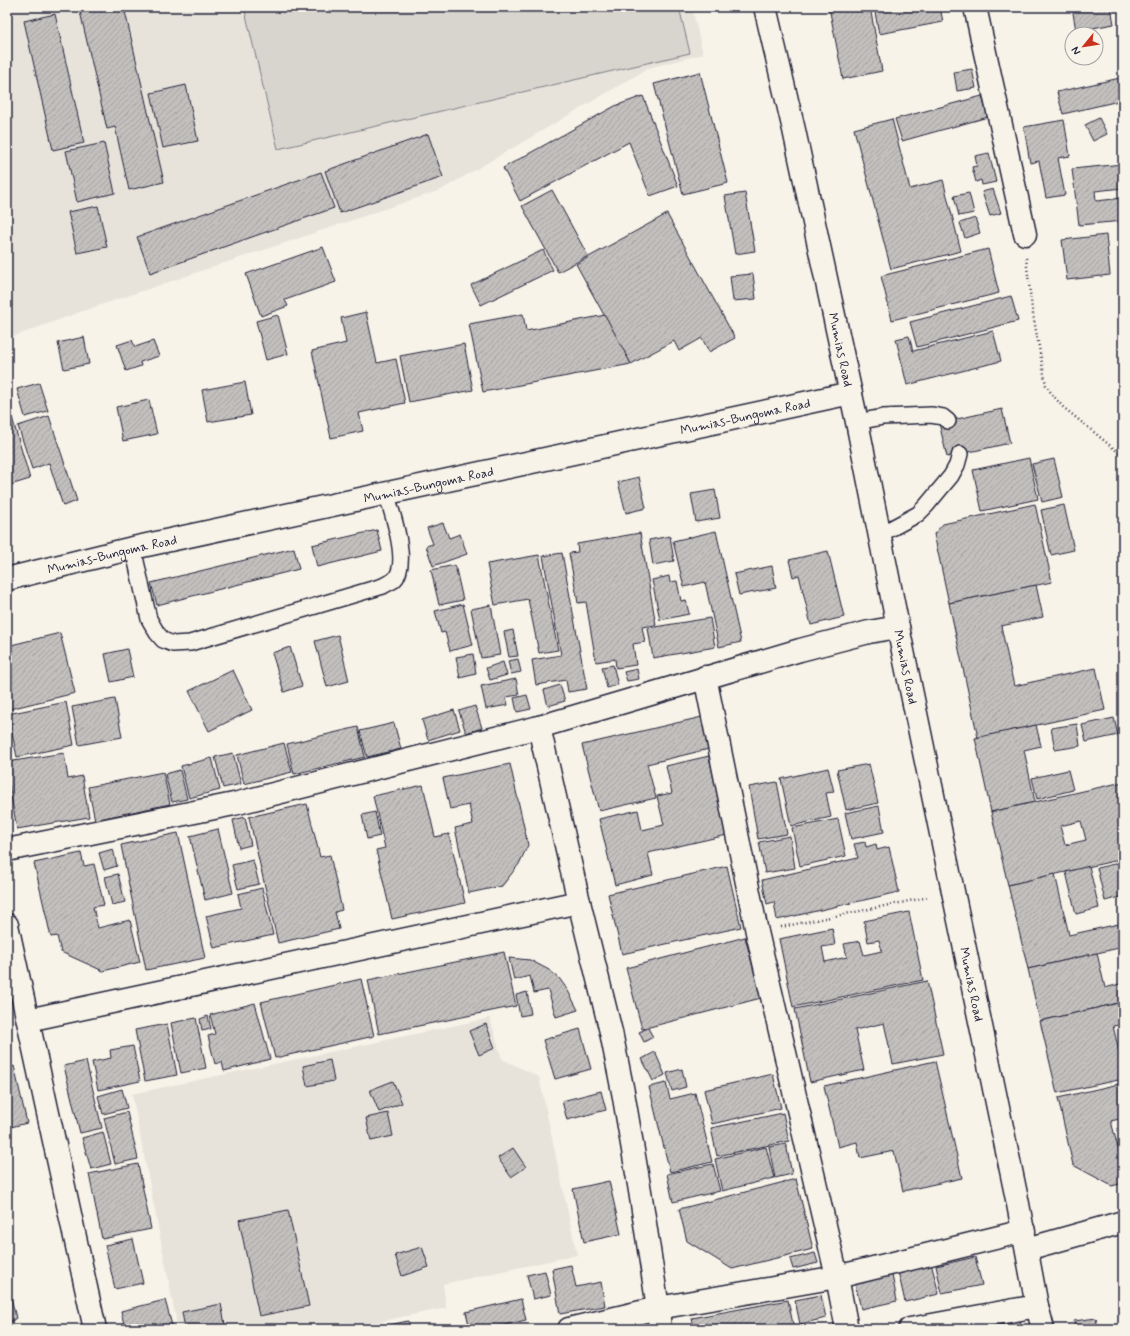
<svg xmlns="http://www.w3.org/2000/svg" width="1130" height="1336" font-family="Mynerve,sans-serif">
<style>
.built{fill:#e7e3db}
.garden{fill:#d8d5cf;stroke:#7d7c85}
.building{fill:url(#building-hatch);stroke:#22223b;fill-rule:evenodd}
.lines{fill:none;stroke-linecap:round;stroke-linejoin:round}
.lane-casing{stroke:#22223b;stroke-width:18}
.street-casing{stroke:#22223b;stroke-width:25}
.secondary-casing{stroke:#22223b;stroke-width:25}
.path{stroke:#22223b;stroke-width:2.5;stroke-dasharray:1 3;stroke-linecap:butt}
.lane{stroke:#f7f3e8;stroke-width:15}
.street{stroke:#f7f3e8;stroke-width:22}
.secondary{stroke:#f7f3e8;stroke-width:22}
.labels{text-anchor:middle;stroke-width:3;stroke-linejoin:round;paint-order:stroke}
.street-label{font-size:13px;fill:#22223b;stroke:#f7f3e8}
</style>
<defs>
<pattern id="building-hatch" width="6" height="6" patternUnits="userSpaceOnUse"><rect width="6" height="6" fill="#c2bfbd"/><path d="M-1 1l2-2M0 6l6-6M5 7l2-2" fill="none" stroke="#a6a4a3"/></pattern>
</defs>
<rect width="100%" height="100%" fill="#f7f3e8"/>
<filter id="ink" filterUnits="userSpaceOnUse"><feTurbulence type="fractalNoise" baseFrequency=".025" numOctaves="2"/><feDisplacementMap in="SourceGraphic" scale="8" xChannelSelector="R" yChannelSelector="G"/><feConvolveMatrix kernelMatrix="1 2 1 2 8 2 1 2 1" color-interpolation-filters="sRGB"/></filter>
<g filter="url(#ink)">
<g class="built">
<path d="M7,7h685l11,47 -54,14 -208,122 -358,121 -76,28z"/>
<path d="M490,1018l12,41 37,18 38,178 -134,29 3,24 -103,21h-165l-46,-235z"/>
</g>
<path class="garden" d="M244,7h435l11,46 -412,96z"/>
<g class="building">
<path d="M79,7h45l40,175 -35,8 -14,-63 -8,2z"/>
<path d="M829,7h41l12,64 -39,8z"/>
<path d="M874,7h66l3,15 -64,12z"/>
<path d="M1072,7h39l3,17 -38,7z"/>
<path d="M55,14l29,129 -31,7 -29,-129z"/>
<path d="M972,69l4,19 -19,3 -3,-19z"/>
<path d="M700,72l28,111 -45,11 -29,-110z"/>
<path d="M1120,78l3,13v9l-60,14 -6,-22z"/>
<path d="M186,85l12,56 -35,7 -12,-55z"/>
<path d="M643,96l35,90 -28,10 -21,-54 -109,59 -17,-33 112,-62z"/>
<path d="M982,96l6,21 -86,24 -7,-22z"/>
<path d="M1099,118l8,16 -14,7 -8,-16z"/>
<path d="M892,119l18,70 33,-9 18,71 -70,18 -37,-140z"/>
<path d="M1064,120l6,36 -12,2 7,37 -19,3 -7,-37 -9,2 -6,-36z"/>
<path d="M428,134l15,43 -103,36 -15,-42z"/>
<path d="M104,143l11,50 -38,9 -11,-51z"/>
<path d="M989,153l7,29 -14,3 -1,-5 -5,2 -4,-15 5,-1 -2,-10z"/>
<path d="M1123,164v24l-28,3 1,10 27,-3v23l-44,4 -7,-56z"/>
<path d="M321,172l13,36 -184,65 -13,-36z"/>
<path d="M993,189l8,24 -11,3 -8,-24z"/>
<path d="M552,190l36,66 -30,16 -36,-66z"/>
<path d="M745,193l10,58 -20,3 -10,-58z"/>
<path d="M969,193l5,20 -15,3 -5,-20z"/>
<path d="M98,206l9,41 -30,6 -9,-41z"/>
<path d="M667,214l68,124 -26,14 -7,-14 -23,13 -5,-10 -43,23 -55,-100z"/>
<path d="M975,218l5,15 -15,5 -5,-15z"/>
<path d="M1106,235l4,40 -43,5 -5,-40z"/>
<path d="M323,247l13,35 -51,18 3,6 -27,10 -15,-42z"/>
<path d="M988,249l11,44 -107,27 -11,-44z"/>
<path d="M543,250l10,20 -72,35 -10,-20z"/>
<path d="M753,274l3,25 -23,2 -3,-25z"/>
<path d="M1011,296l7,25 -101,26 -7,-25z"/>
<path d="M366,312l11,51 19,-4 9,44 -46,10 4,18 -32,7 -19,-87 34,-8 -5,-25z"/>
<path d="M523,314l3,17 79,-16 26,49 -148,28 -14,-68z"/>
<path d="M278,315l10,39 -22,6 -10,-39z"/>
<path d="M993,331l8,30 -94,24 -11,-46 13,-3 4,15z"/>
<path d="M84,337l5,27 -25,5 -6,-26z"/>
<path d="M132,340l3,7 18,-6 6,15 -19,6 1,4 -15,5 -9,-26z"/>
<path d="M464,344l9,46 -64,12 -9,-46z"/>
<path d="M245,382l6,33 -43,7 -6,-32z"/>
<path d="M39,383l9,28 -23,6 -8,-28z"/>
<path d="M149,400l8,34 -34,7 -7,-34z"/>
<path d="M1002,409l8,34 -63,14 -8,-34z"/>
<path d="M11,414l19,65 -23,7v-71z"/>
<path d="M49,416l28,85 -14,5 -14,-43 -17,6 -14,-43z"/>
<path d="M1029,458l9,41 -56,12 -9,-41z"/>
<path d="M1054,459l9,38 -21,5 -10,-38z"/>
<path d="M639,477l7,31 -20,5 -8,-31z"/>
<path d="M715,490l5,28 -24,4 -5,-28z"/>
<path d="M1035,504l17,78 -103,21 -15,-69 9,-10z"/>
<path d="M1064,505l10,45 -23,5 -10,-45z"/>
<path d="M443,523l6,15 11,-4 7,20 -34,12 -7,-20 7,-2 -6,-16z"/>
<path d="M377,530l5,21 -65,16 -5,-22z"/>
<path d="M716,531l25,111 -22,5 -14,-65 -21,5 -11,-46z"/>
<path d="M640,533l16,92 -14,2 3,15 -12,2 3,21 -20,3 -1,-9 -19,3 -10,-60 -8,1 -9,-50 9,-1 -1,-8z"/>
<path d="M670,536l4,25 -21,4 -4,-25z"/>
<path d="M294,548l5,21 -142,36 -6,-22z"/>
<path d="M828,551l16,66 -33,8 -12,-50 -6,2 -4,-17z"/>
<path d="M562,553l25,136 -19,3 -2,-12 -30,5 -4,-25 29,-5 -18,-99z"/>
<path d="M539,555l19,95 -19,3 -11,-54 -33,6 -8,-41z"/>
<path d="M455,565l8,35 -24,5 -8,-35z"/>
<path d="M772,566l4,22 -37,7 -5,-21z"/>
<path d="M669,576l1,6 7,-1 4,20 5,-1 3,14 -29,6 -8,-40z"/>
<path d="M1036,585l7,32 -42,9 13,60 82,-18 9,42 -127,28 -29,-135z"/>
<path d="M463,604l10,41 -23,6 -5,-19 -4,1 -6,-22z"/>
<path d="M491,605l9,50 -19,3 -10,-49z"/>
<path d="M710,618l5,29 -62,11 -5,-30z"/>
<path d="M513,630l5,26 -9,1 -5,-25z"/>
<path d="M60,633l15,60 -65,16 -3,-12v-51z"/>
<path d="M338,635l11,46 -22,6 -12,-46z"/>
<path d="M290,647l12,39 -18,6 -12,-39z"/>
<path d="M127,649l6,28 -22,5 -6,-28z"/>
<path d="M473,654l3,20 -16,4 -4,-21z"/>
<path d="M518,659l3,13 -10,2 -3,-13z"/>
<path d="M503,662l4,13 -17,5 -4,-12z"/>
<path d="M613,665l5,20 -11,3 -5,-21z"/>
<path d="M637,669l2,10 -12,2 -3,-9z"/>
<path d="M233,670l19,40 -43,21 -20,-40z"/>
<path d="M516,679l3,16 -13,2 2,8 -22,4 -5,-23z"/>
<path d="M560,685l5,16 -17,5 -4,-16z"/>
<path d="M527,695l4,14 -14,3 -3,-14z"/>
<path d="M115,699l7,38 -43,8 -7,-38z"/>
<path d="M66,702l8,43 -57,12 -9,-43z"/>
<path d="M475,706l7,22 -16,5 -7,-22z"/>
<path d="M454,710l6,20 -32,10 -6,-20z"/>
<path d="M702,717l7,32 -62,15 9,34 -57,13 -17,-66z"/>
<path d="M1114,718l4,17 -32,7 -4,-17z"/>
<path d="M394,723l7,26 -34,8 -7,-26z"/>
<path d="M1077,724l3,22 -25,4 -4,-22z"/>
<path d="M1036,725l5,21 -17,4 11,52 -44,10 -16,-74z"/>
<path d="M358,727l7,30 -71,17 -7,-30z"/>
<path d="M284,743l8,29 -48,12 -7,-29z"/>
<path d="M64,753l4,26 14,-3 7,41 -72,12 -10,-55v-12z"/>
<path d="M233,753l8,31 -18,4 -8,-31z"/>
<path d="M709,756l18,79 -79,18 5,22 -38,10 -16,-66 39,-9 4,20 22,-5 -7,-29 15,-3 -6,-27z"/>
<path d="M212,758l8,32 -31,8 -8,-32z"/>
<path d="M510,764l18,81 -9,19 -17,22 -33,7 -14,-65 18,-4 -4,-19 -19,4 -7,-31z"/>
<path d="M869,764l9,39 -32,7 -9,-40z"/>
<path d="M828,768l6,24 -8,1 5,24 -40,9 -10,-47z"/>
<path d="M180,770l7,29 -15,3 -7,-28z"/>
<path d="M1068,770l5,20 -36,9 -5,-21z"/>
<path d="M163,772l7,32 -75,16 -7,-33z"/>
<path d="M777,782l10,52 -29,5 -9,-52z"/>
<path d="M1123,782v77l-115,26 -17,-73zM1081,821l5,19 -21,5 -5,-19z"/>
<path d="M423,785l12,52 14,-3 16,69 -73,16 -16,-69 9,-2 -12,-52z"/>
<path d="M307,804l13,53 10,-2 12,55 -7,2 4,17 -61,14 -29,-126z"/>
<path d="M879,806l5,26 -33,7 -6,-26z"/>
<path d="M375,812l5,24 -13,3 -5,-24z"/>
<path d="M245,817l6,28 -12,3 -6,-28z"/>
<path d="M838,819l8,37 -46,10 -8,-38z"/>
<path d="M218,829l15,64 -28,7 -15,-64z"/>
<path d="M178,833l27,125 -59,12 -25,-125z"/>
<path d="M790,836l5,32 -30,5 -6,-31z"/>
<path d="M865,842l1,5 10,-3 1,6 12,-3 10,45 -122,28 -3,-18 -7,2 -5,-24 96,-22 -4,-14z"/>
<path d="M113,849l4,17 -13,4 -5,-17z"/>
<path d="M81,853l3,13 10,-2 10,41 -11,2 5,21 32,-8 10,42 -37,9 -42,-19 -4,-16 -6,1 -17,-74z"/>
<path d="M253,860l6,24 -21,5 -6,-24z"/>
<path d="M1123,862v34l-18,5 -8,-33z"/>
<path d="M727,866l14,61 -119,27 -14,-60z"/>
<path d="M1089,866l10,42 -23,6 -10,-42z"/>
<path d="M118,874l7,28 -13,3 -7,-28z"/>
<path d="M1055,874l14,61 54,-12v24l-95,22 -20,-84z"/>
<path d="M262,888l11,47 -59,13 -8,-32 35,-8 -3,-14z"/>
<path d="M909,912l14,68 -130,27 -14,-68 53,-11 3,17 -13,2 3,15 22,-5 -3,-13 16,-3 4,14 18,-4 -3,-11 -11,2 -4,-21z"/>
<path d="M745,937l16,61 -119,31 -16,-61z"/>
<path d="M504,952l12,54 -137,28 -11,-54z"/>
<path d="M1097,953l8,35 18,-5v19l-83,19 -12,-52z"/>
<path d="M509,958l21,2 19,10 10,8 8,11 11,21 -22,7 -8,-27 -14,3 -4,-17 -16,4z"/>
<path d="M361,979l13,57 -99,22 -14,-56z"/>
<path d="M927,981l16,73 -50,10 -9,-41 -29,7 9,40 -54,12 -15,-73z"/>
<path d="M527,992l4,22 -11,2 -4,-21z"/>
<path d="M1123,1002v22l-10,2 10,42v11l-66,14 -17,-72z"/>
<path d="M255,1003l15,56 -46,12 -2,-9 -7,2 -7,-28 7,-2 -5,-19z"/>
<path d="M208,1016l3,13 -9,2 -2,-12z"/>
<path d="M196,1018l10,50 -25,5 -10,-50z"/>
<path d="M167,1024l10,51 -32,6 -10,-51z"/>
<path d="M486,1024l9,24 -16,7 -10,-24z"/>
<path d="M648,1028l5,9 -9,5 -5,-10z"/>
<path d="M580,1029l11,40 -36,10 -12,-39z"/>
<path d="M133,1046l7,35 -42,9 -6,-28 19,-4 -1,-8z"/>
<path d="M655,1052l10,23 -12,6 -11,-22z"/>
<path d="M330,1060l4,21 -27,5 -4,-20z"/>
<path d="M86,1061l16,67 -22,5 -16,-67z"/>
<path d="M935,1061l27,117 -59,13 -9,-40 -34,7 -3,-16 -19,5 -14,-61z"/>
<path d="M14,1066l13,57 -20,5v-60z"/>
<path d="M682,1069l4,18 -14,4 -5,-18z"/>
<path d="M773,1074l8,34 -69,16 -8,-34z"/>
<path d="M393,1081l9,22 -23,9 -9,-22z"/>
<path d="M666,1083l4,16 25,-6 17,69 -42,10 -21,-85z"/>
<path d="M1123,1083v35l-12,3 8,31 4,-1v32l-11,3 -39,-21 -15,-67z"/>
<path d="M122,1089l5,19 -24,6 -5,-18z"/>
<path d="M601,1091l5,19 -39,10 -5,-19z"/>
<path d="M127,1112l11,47 -23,5 -11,-46z"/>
<path d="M388,1113l5,23 -22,5 -5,-23z"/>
<path d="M783,1113l6,28 -72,15 -6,-28z"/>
<path d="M103,1132l8,32 -20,5 -9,-31z"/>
<path d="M786,1144l6,30 -17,4 -6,-31z"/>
<path d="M766,1147l8,31 -52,13 -7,-32z"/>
<path d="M513,1148l13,19 -15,10 -13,-19z"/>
<path d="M138,1164l13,65 -49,10 -13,-65z"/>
<path d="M713,1164l7,27 -47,11 -6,-28z"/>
<path d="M796,1179l17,70 -81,20 -45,-28 -8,-32z"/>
<path d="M609,1181l12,53 -37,8 -11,-53z"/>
<path d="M288,1210l21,96 -50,10 -20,-96z"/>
<path d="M133,1239l10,44 -28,6 -10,-44z"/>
<path d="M422,1247l7,20 -27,9 -7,-21z"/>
<path d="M815,1253l3,10 -25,6 -3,-10z"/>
<path d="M975,1257l7,28 -40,8 -6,-27z"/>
<path d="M931,1263l8,31 -34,8 -7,-31z"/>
<path d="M571,1265l5,22 25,-5 4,24 -45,8 -8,-45z"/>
<path d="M545,1271l6,24 -18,4 -6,-24z"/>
<path d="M892,1275l5,26 -36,8 -6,-26z"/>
<path d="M821,1295l5,23 -26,6 -5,-24z"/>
<path d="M7,1297l4,1 5,20 -8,6h-1z"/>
<path d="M521,1299l5,21 -38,9h-18l-4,-17z"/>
<path d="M165,1300l8,29h-48l-4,-18z"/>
<path d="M788,1300l6,29h-100l-2,-11z"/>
<path d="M221,1304l5,25h-41l-3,-17z"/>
<path d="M1019,1315l3,14h-11l-3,-11z"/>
<path d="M1096,1318l2,11h-23l-1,-8z"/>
<path d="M408,1321l2,8h-40z"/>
<path d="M980,1321l19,8h-23z"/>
</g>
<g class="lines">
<g class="lane-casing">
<g id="lane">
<path d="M857,422l26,-5 48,-2 12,2 5,4"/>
<path d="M879,535l39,-21 8,-8 25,-30 6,-11 3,-11"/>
<path d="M133,548l16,71 8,14 6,7 10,4 17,-1 193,-57c3,-2 8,-4 11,-6 16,-15 -2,-69 -8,-87"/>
</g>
</g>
<g class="street-casing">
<g id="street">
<path d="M975,7l50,227"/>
<path d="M705,677l52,255 80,345 10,52"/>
<path d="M539,727l40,175 32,130 12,60 17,99 18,117 2,21"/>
<path d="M7,850l227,-46 305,-77 261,-77 69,-18 29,-5"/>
<path d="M7,925l88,404"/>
<path d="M28,1020l551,-118"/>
<path d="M1027,1249l96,-27"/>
<path d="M569,1329l89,-21 179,-31 187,-46"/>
<path d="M910,1329l127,-23"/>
</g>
</g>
<g class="secondary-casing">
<g id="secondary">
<path id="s1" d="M765,7l29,123 63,292 41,205 120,577 19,102 6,23"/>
<path id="s2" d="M7,579l126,-31 718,-155"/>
</g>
</g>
<g class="path">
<path d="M1026,258l6,51 14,76 5,8 12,14 60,49"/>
<path d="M781,927l148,-30"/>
</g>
<use href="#lane" class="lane"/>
<use href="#street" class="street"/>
<use href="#secondary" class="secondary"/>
</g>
</g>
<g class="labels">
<g class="street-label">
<text dy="5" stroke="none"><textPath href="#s1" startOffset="351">Mumias Road</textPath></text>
<text dy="5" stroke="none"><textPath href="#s2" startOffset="756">Mumias-Bungoma Road</textPath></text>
<text dy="5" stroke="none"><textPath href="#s2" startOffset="432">Mumias-Bungoma Road</textPath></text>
<text dy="5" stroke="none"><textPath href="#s2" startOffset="108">Mumias-Bungoma Road</textPath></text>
<text dy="5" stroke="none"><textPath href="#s1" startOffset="675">Mumias Road</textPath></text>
<text dy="5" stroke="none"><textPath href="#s1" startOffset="999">Mumias Road</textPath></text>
</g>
</g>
<rect width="1130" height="1336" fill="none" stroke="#f7f3e8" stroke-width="24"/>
<rect x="12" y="12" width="1106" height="1312" fill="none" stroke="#22223b" stroke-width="1.5" filter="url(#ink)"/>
<g transform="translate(1084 46) rotate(240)"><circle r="19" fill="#f7f3e8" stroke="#a29fa3"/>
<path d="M0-3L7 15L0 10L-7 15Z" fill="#c8321e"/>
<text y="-6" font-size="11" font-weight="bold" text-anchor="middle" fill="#22223b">N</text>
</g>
</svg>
